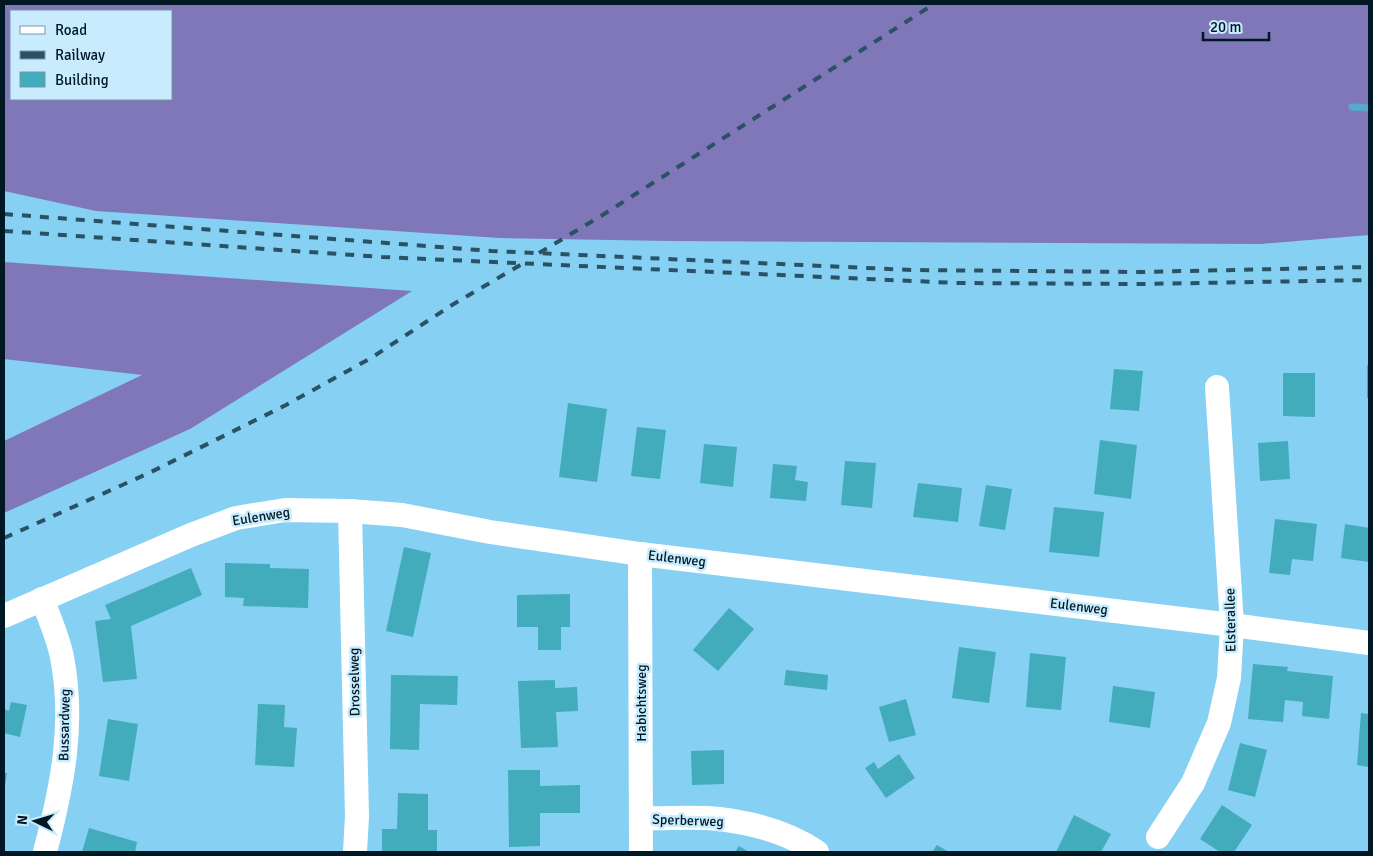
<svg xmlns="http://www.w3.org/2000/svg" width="1373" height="856" font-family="Signika,sans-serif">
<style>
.forest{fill:#8077b8;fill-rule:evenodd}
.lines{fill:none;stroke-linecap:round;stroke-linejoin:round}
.stream{stroke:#56a9cf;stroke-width:7}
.building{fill:#42abbc}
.minor{stroke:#fff;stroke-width:24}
.rail{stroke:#2a5266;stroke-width:4;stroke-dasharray:9 9;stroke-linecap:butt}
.labels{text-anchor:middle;stroke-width:5;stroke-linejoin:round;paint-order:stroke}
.street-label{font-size:14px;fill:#001824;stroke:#c8ecfe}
</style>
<rect width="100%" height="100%" fill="#86d0f3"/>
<g class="forest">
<path d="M4,4h1365v231l-108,9 -592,-3 -170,-3 -403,-27 -92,-20zM11,11h160v88h-160z"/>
<path d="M4,262l408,29 -222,138 -186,84v-72l138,-66 -138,-16z"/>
</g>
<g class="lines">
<path class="stream" d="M1352,107l17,1"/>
</g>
<g class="building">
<rect x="1367" y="365" width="2" height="33"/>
<path d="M1114,369l29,2 -4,40 -29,-2z"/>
<path d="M1283,373h32v44l-32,-1z"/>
<path d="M568,403l39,6 -10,73 -38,-5z"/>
<path d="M637,427l29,3 -6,49 -29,-3z"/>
<path d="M1100,440l37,5 -6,54 -37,-5z"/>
<path d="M1288,441l2,38 -30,2 -2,-38z"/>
<path d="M704,444l33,3 -4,40 -33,-4z"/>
<path d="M845,461l31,2 -4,45 -31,-3z"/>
<path d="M773,464l24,2 -2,14 13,2 -2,19 -36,-3z"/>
<path d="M918,483l44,5 -4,34 -45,-5z"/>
<path d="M986,485l26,4 -7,41 -26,-4z"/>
<path d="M1054,507l50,5 -5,45 -50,-5z"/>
<path d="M1275,519l42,5 -4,37 -21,-2 -2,16 -21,-2z"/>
<path d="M1345,524l24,4v34l-28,-4z"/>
<path d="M404,547l27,6 -18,84 -27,-6z"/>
<path d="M225,563l45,1v4l39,1 -1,39 -65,-2 1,-8 -19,-1z"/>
<path d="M191,568l11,27 -71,31 6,53 -34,3 -8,-61 16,-2 -6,-14z"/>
<path d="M570,594v33h-9v23h-23v-23h-21v-32z"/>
<path d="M729,608l25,21 -36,42 -25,-21z"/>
<path d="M959,647l37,5 -7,51 -37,-5z"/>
<path d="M1030,653l36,4 -5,53 -35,-3z"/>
<path d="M1253,664l35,3 -1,4 46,5 -4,43 -27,-3 1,-14 -18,-2 -2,22 -35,-3z"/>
<path d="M786,670l42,5 -1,15 -43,-5z"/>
<path d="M391,675l67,1 -1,29 -37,-1 -1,46 -29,-1z"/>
<path d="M555,680v8l22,-1 1,24 -22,1 2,35 -37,1 -3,-67z"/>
<path d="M1113,686l42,6 -5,36 -41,-6z"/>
<path d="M906,699l10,36 -27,7 -10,-35z"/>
<path d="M11,702l16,3 -7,32 -16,-4v-24l5,2z"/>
<path d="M258,704l27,1 -1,22 13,1 -3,39 -39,-2z"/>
<path d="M1361,713l8,1v53l-12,-2z"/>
<path d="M108,719l30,5 -9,57 -30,-5z"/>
<path d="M1240,743l27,7 -12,47 -27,-7z"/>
<path d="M724,750v34l-32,1 -1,-34z"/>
<path d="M899,754l16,24 -29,20 -21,-30 9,-6 4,7z"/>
<path d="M508,770h32v16l40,-1v28h-40v33l-31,1z"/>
<path d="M4,773h3l-2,13h-1z"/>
<path d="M398,793l30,1v36h9v22h-55v-23h15z"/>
<path d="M1222,805l30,20 -18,27h-14l-20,-13z"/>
<path d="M1074,815l37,19 -10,18h-45z"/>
<path d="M89,828l48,14 -2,10h-53z"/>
<path d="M937,845l12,7h-17z"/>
<path d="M739,846l10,6h-14z"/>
</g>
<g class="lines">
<g class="minor">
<path d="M350,511l7,305 -2,36"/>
<path d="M640,554l1,298"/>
<path d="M42,599c7,18 16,38 20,58 13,68 0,130 -17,195"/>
<path d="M4,616l187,-81 45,-17 49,-8 65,1 52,4 88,17 150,22 592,71 137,18"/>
<path d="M641,818c26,1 53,-2 78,1 34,4 70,14 98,33"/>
<path d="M1158,837l35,-54 26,-60 10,-45 3,-53 -15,-238"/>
</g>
<g class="rail">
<path d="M4,214l488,37 420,19 229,2 228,-5"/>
<path d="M4,231l378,26 575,26 184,1 228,-4"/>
<path d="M539,253l62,-37 333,-212"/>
<path d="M4,538l145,-65 137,-68 85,-47 81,-53 70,-41"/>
</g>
</g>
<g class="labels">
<g class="street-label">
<text transform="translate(261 516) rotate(-9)" y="5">Eulenweg</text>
<text transform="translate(677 558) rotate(7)" y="5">Eulenweg</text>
<text transform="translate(1079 606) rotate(7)" y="5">Eulenweg</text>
<text transform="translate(1230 620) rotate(-91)" y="5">Elsterallee</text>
<text transform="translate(354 682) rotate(-91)" y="5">Drosselweg</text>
<text transform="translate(641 703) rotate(-90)" y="5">Habichtsweg</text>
<text transform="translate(64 725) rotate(-89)" y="5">Bussardweg</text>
<text transform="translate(688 820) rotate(2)" y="5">Sperberweg</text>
</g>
</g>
<rect width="1373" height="856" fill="none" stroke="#001824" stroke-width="10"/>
<rect x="10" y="10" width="162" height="90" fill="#c8ecfe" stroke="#7897a7"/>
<rect x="20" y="26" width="25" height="8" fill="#ffffff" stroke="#7897a7"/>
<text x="55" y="35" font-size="15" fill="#001824">Road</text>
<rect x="20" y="51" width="25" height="8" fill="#2a5266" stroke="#7897a7"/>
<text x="55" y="60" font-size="15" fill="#001824">Railway</text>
<rect x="20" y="72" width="25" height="15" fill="#42abbc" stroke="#7897a7"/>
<text x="55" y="85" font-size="15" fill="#001824">Building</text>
<g transform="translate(35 821) rotate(275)" stroke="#c8ecfe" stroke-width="4" paint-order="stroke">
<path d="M0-4L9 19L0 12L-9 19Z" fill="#001824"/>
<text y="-8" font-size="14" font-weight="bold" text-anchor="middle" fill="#001824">N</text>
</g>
<path d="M1203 32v8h66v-8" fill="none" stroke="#001824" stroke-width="2.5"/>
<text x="1210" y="32" font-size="15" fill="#001824" stroke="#c8ecfe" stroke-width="4" paint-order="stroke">20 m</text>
</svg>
